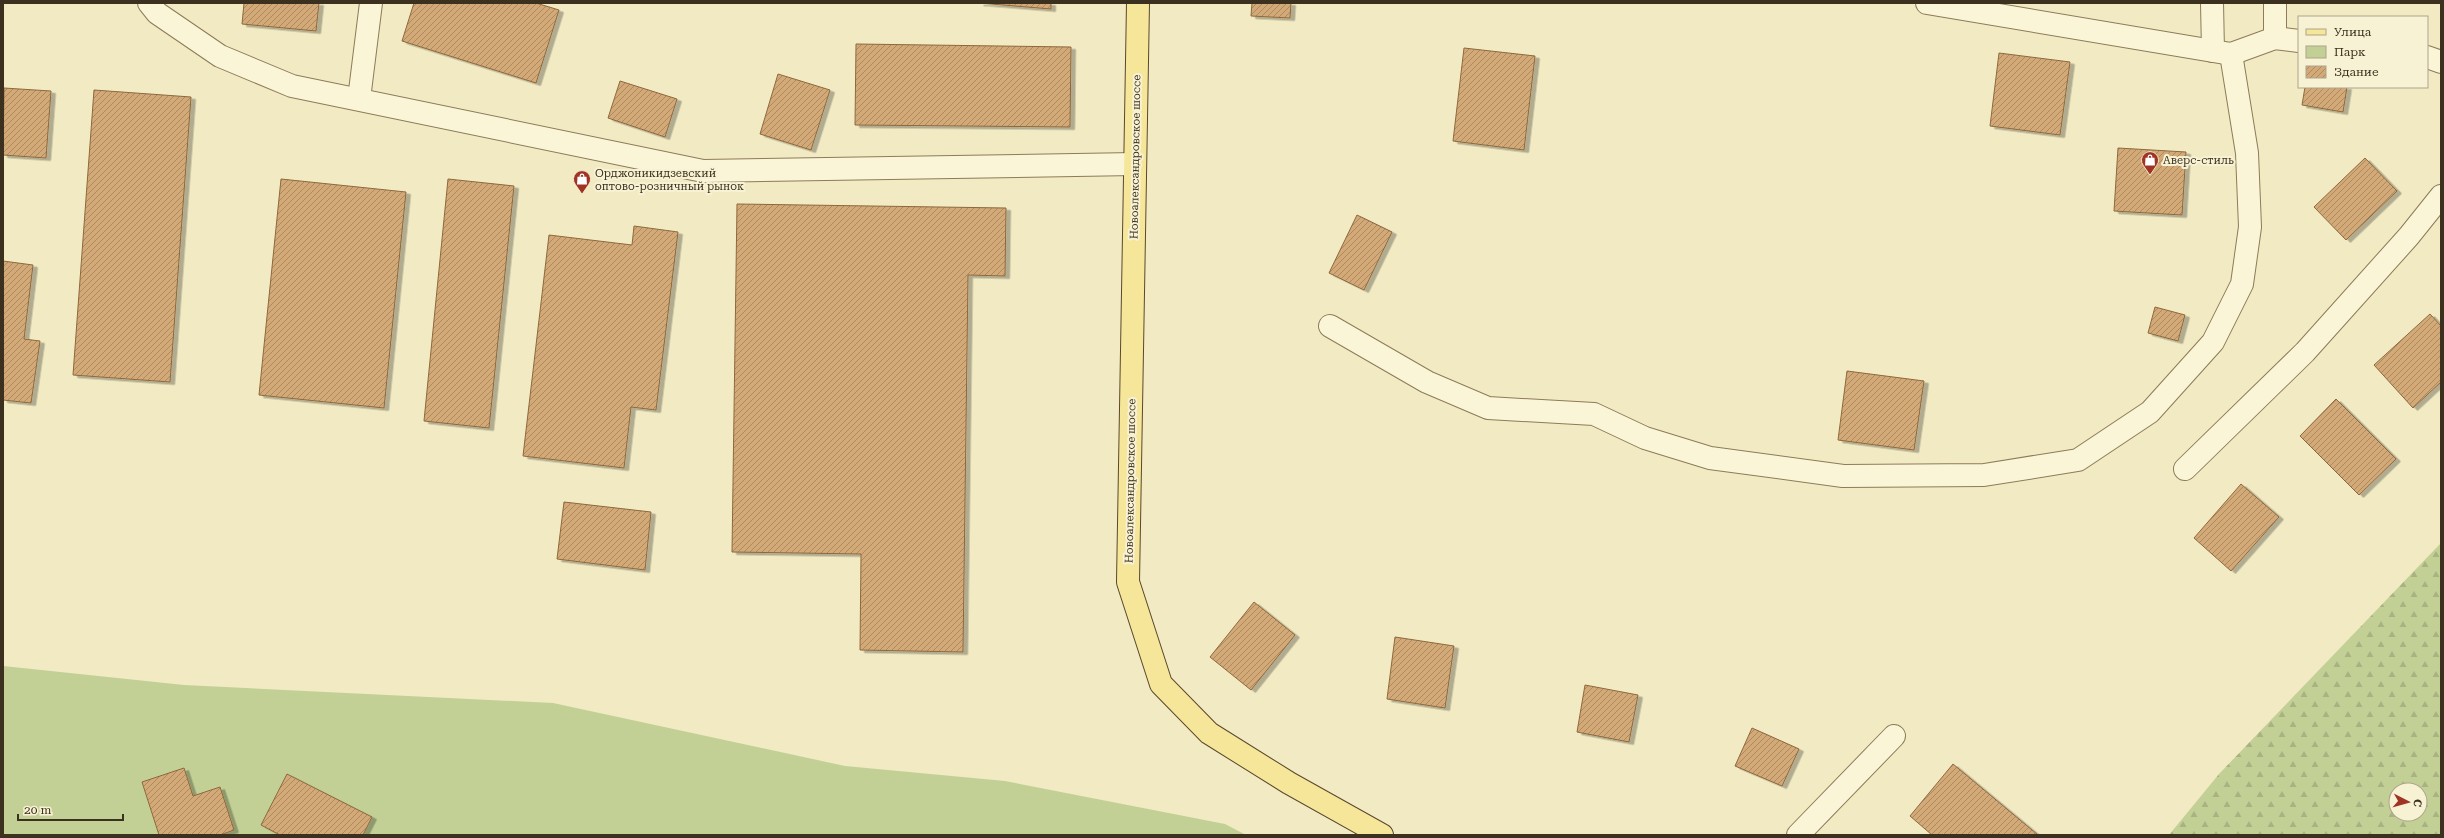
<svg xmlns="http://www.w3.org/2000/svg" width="2444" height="838" font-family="'Roboto Serif',serif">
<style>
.green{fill:#c2d096}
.forest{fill:url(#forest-firs);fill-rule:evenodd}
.building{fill:url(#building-hatch);stroke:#8e683d;filter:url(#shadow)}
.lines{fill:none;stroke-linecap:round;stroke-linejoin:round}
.minor-casing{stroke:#8d7b59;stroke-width:24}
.major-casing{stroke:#5a482d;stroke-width:24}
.minor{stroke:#fbf5d7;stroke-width:22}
.major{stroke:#f6e699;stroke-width:22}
.labels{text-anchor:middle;stroke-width:4;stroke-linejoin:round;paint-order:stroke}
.street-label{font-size:11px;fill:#3c301e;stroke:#f8f2d4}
.poi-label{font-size:11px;fill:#3c301e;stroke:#f8f2d4;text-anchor:start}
</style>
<defs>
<pattern id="forest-firs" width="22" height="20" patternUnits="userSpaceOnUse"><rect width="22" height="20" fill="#c2d096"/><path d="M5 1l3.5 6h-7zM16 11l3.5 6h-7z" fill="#a8b381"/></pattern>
<pattern id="building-hatch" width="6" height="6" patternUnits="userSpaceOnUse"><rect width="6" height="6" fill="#d2a977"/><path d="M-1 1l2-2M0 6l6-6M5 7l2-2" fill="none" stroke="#ac8a61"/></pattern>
<filter id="shadow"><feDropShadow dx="4.5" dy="2.5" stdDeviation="0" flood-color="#0004"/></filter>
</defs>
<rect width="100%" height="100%" fill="#f1eac3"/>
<path class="green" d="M3,666l181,19 369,18 292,63 160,15 220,43 21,11h-1243z"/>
<path class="forest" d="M2441,543v292h-272l50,-61zM2396,790h24v24h-24z"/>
<g class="building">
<path d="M244,3h75l-3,28 -74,-7z"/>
<path d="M414,3h122l23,7 -23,73 -134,-42z"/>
<path d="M979,3h72v6z"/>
<path d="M1252,3h39l-1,15 -39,-2z"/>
<path d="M856,44l215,3 -1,80 -215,-2z"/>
<path d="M1464,48l71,8 -11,94 -71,-9z"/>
<path d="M1999,53l71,9 -10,73 -70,-9z"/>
<path d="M778,74l52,16 -19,60 -51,-16z"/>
<path d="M620,81l57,18 -12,38 -57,-19z"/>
<path d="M2305,87h42l-4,25 -41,-7z"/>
<path d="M4,88l47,3 -5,67 -43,-3z"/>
<path d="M94,90l97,7 -21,285 -97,-7z"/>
<path d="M2118,148l68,4 -4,63 -68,-4z"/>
<path d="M2365,158l32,33 -51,49 -32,-33z"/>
<path d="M281,179l125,13 -22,216 -125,-13z"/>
<path d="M448,179l66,7 -25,242 -65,-7z"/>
<path d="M737,204l269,4 -1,68 -37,-1 -5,377 -103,-2 1,-96 -129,-2z"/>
<path d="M1357,215l35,17 -28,58 -35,-17z"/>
<path d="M634,226l44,6 -22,178 -25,-3 -7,61 -101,-12 26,-221 83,10z"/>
<path d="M3,261l30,4 -9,74 16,2 -9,62 -28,-3z"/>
<path d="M2155,307l30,8 -7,26 -30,-8z"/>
<path d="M2430,314l11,12v56l-28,26 -39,-43z"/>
<path d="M1847,371l77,10 -10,69 -76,-10z"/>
<path d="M2336,399l60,60 -37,36 -59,-59z"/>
<path d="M2241,484l38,33 -48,54 -37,-33z"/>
<path d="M564,502l87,10 -6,58 -88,-11z"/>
<path d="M1254,602l41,33 -44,55 -41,-33z"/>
<path d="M1395,637l59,9 -9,62 -58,-9z"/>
<path d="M1585,685l53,10 -9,47 -52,-10z"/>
<path d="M1752,728l47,21 -17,37 -47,-20z"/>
<path d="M1953,764l85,71h-106l-22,-19z"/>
<path d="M184,768l9,28 27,-9 14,43 -14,5h-61l-17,-53z"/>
<path d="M287,774l85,43 -9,18h-83l-19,-10z"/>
</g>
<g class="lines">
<g class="minor-casing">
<g id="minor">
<path d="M149,3l8,10 63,43 72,30 411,85 432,-7"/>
<path d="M1927,3l304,51 44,-16 24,3"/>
<path d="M2212,3l1,48"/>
<path d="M2275,38v-35"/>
<path d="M2427,57l14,5"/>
<path d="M359,99l12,-96"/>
<path d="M1330,326l97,56 61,26 106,6 51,24 65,20 133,18 141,-1 94,-15 72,-48 63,-70 29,-58 8,-57 -3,-74 -16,-99"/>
<path d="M2185,469l120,-117 104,-116 32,-40"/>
<path d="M1798,835l96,-99"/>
</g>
</g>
<g class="major-casing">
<path id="major" d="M1138,3l-10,579 33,102 48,49 80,50 93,52"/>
</g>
<use href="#minor" class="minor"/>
<use href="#major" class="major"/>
</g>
<defs>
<g id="shop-pin" transform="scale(0.9)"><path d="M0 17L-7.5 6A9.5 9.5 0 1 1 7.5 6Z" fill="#a03424" stroke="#f8f2d4"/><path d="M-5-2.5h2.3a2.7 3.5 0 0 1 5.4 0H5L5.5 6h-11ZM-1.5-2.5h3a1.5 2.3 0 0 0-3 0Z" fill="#fff"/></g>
</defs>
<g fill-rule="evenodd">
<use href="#shop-pin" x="2150" y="160"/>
<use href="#shop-pin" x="582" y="179"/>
</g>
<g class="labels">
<g class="street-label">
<text transform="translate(1135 157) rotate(-89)" y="4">Новоалександровское шоссе</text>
<text transform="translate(1130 481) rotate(-89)" y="4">Новоалександровское шоссе</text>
</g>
<g class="poi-label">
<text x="2163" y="164">Аверс-стиль</text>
<text x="595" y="177">Орджоникидзевский<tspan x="595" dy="13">оптово-розничный рынок</tspan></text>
</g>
</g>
<rect width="2444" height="838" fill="none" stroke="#3c301e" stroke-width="8"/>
<rect x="2298" y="16" width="130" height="72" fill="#f8f2d4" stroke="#ada48b"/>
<rect x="2306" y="29" width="20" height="6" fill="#f6e699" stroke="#ada48b"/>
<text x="2334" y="36" font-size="12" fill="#3c301e">Улица</text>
<rect x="2306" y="46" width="20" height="12" fill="#c2d096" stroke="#ada48b"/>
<text x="2334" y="56" font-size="12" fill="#3c301e">Парк</text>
<rect x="2306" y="66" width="20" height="12" fill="url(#building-hatch)" stroke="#ada48b"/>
<text x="2334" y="76" font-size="12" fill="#3c301e">Здание</text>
<g transform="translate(2408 802) rotate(96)"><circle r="19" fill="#f8f2d4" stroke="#ada48b"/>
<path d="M0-3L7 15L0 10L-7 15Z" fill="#a03424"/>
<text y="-6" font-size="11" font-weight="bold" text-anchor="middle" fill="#3c301e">С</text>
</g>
<path d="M18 814v6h105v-6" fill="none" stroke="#3c301e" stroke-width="2"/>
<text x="24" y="814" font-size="12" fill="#3c301e" stroke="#f8f2d4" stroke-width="3" paint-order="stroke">20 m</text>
</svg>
